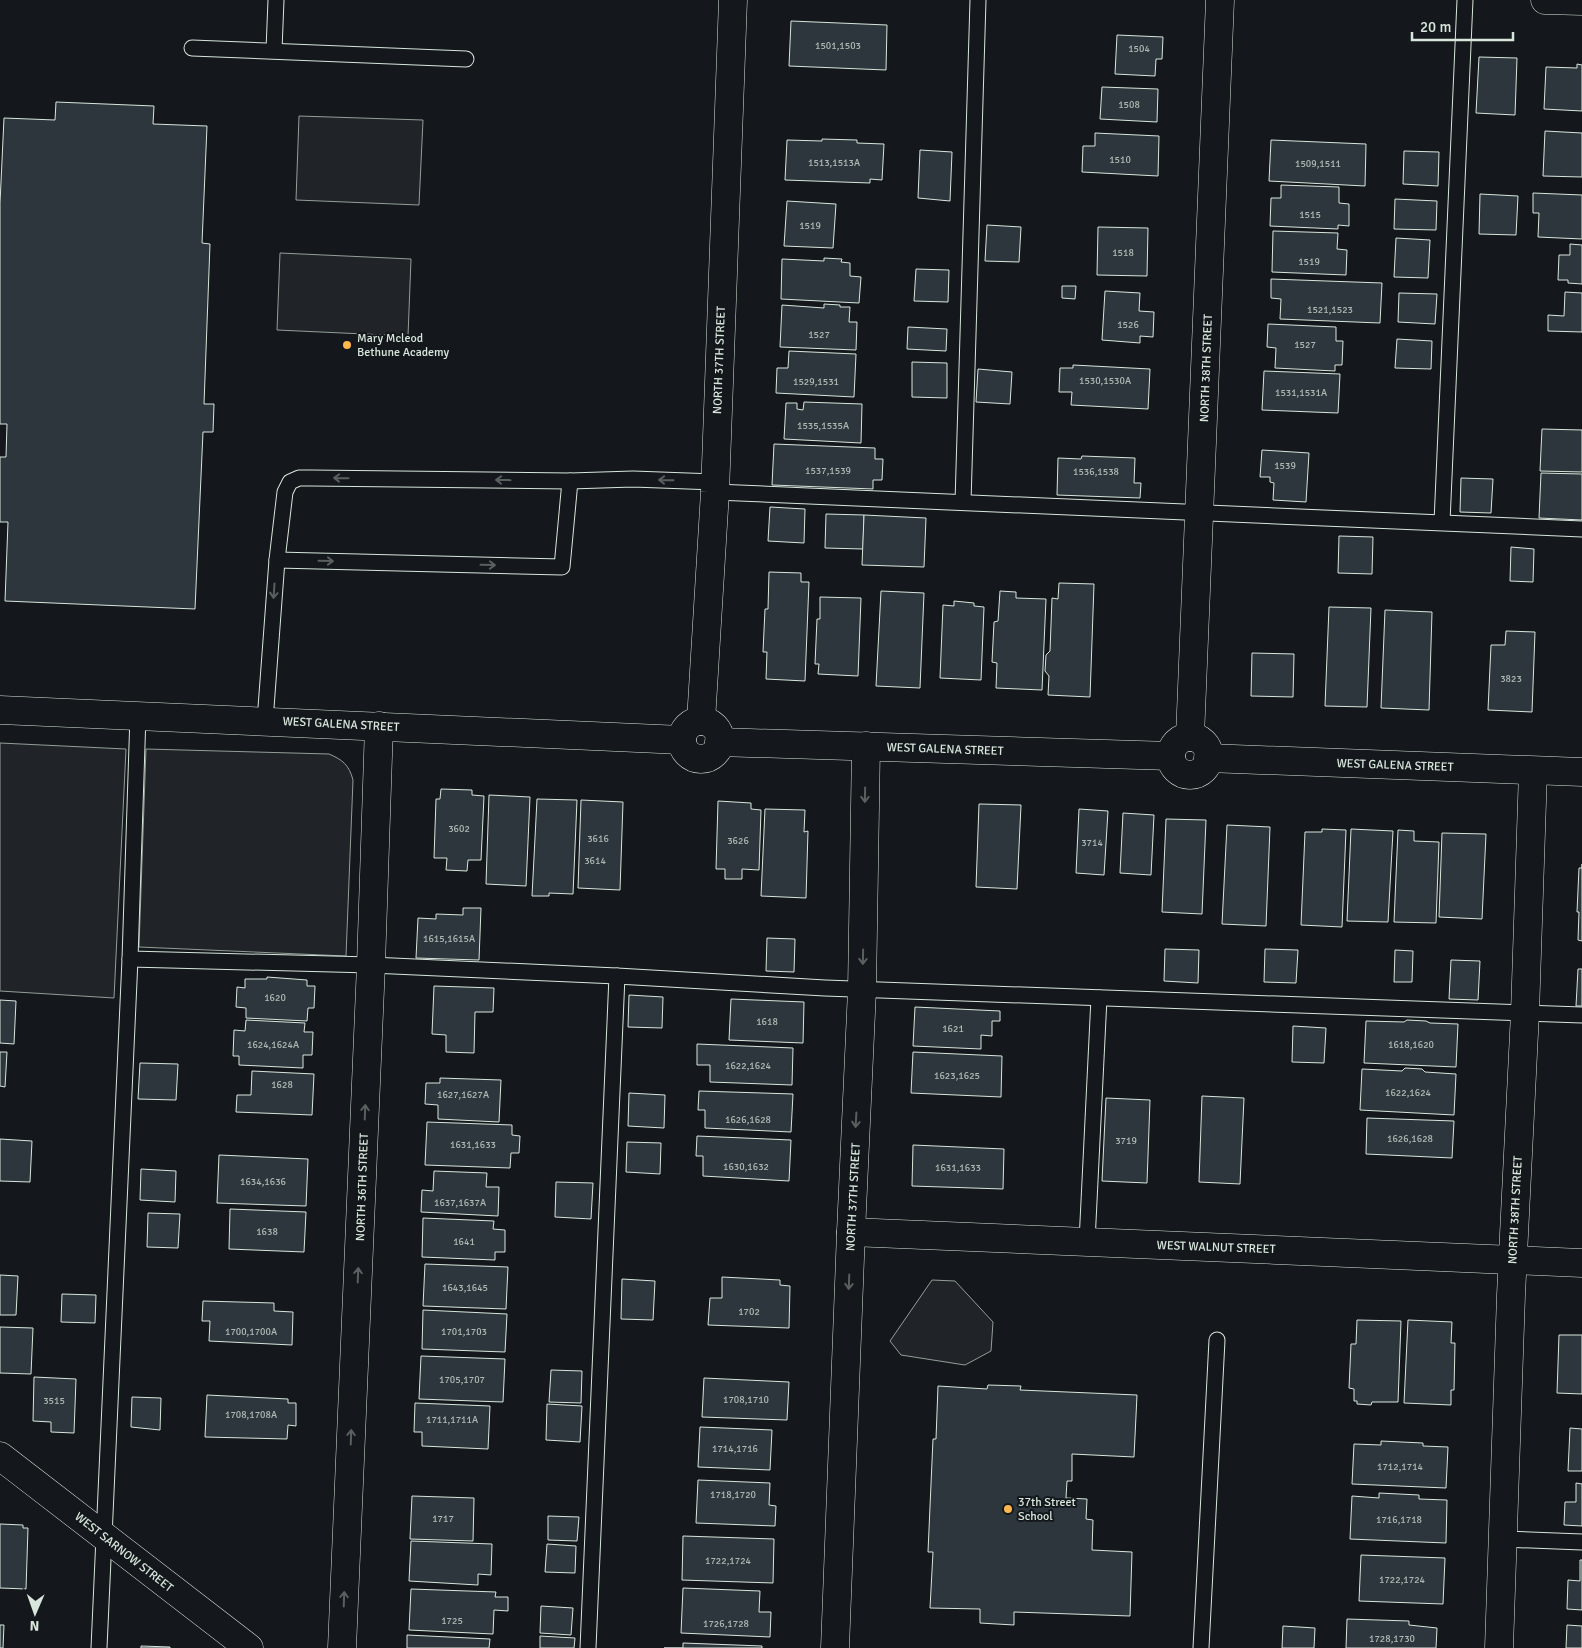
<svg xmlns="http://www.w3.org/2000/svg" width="1582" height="1648" font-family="Signika,sans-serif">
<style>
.green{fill:#202428;stroke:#939e99}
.building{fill:#2c363c;stroke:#d8e6dc}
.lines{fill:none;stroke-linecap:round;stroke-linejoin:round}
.service-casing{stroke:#d8e6dc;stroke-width:17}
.minor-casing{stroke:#d8e6dc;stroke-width:29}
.service{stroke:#14181c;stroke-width:15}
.minor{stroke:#14181c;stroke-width:28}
.oneway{stroke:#59605f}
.poi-dot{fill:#ffb74d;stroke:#14181c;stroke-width:2}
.labels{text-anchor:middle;stroke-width:4;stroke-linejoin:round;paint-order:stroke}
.number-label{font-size:10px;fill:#adbab4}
.poi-label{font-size:12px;fill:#d8e6dc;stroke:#14181c;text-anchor:start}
.street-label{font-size:12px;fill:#d8e6dc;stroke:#14181c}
</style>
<rect width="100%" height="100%" fill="#14181c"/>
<g class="green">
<path d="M299,116l124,4 -4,85 -123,-5z"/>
<path d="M280,253l131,6 -3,77 -131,-6z"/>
<path d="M0,743l126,6 -12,249 -114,-7z"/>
<path d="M146,749l183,5c14,6 20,11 24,26l-7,176 -207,-9z"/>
<path d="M932,1280l23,1 38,41 -2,29 -26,14 -64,-10 -11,-14z"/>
</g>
<g class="building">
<path d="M791,21l96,4 -1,45 -97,-4z"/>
<path d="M1117,35l46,2 -1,22h-6l-1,17 -40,-2z"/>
<path d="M1479,57l38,1 -2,57 -39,-2z"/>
<path d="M1577,64l5,1v46l-38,-2 2,-42 31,1z"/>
<path d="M1102,87l56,2 -1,33 -57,-3z"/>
<path d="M56,102l98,4 -1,18 54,2 -5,117 8,1 -6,160h10l-1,28h-10l-8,177 -190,-8 3,-79h-8v-65h6l1,-33h-7v-221l4,-85 51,2z"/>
<path d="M1545,131l37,2v44l-39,-1z"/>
<path d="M1095,133l64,3 -1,40 -76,-4 1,-26h12z"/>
<path d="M822,139l35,1v3l27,1 -2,36 -12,-1v4l-85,-3 2,-40 35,1z"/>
<path d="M1271,140l95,4 -1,42 -96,-5z"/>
<path d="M920,150l32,2 -2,49 -32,-3z"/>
<path d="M1404,151l35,1 -1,34 -35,-2z"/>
<path d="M1281,185l58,2v16l10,1v22l-11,-1v4l-68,-3 1,-28h10z"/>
<path d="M1533,193l49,2v44l-44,-2 1,-24h-6z"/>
<path d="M1480,194l38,2 -2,39 -37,-1z"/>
<path d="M1395,199l42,2 -1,29 -42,-1z"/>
<path d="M787,201l49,3 -3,44 -49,-2z"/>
<path d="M987,225l34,2 -2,35 -34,-1z"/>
<path d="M1098,227l50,1 -1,48 -50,-1z"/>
<path d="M1273,231l65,2 -1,16 10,1 -1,25 -74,-3z"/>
<path d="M1396,238l34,2 -2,38 -34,-1z"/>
<path d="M1570,244l12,1v39l-14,-1v-3h-10l1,-25h11z"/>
<path d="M824,258l18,1 -1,3 9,1v13l11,1 -2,26 -78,-4 1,-40 42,2z"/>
<path d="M916,269l33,1 -1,32 -34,-1z"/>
<path d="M1271,279l111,4 -2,40 -100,-4 1,-20 -10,-1z"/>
<path d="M1062,286h14l-1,13 -13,-1z"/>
<path d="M1105,291l35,2 -1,18 15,1 -1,25 -13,-1v7l-38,-3z"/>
<path d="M1565,292l17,1v39l-34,-1v-16l16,1z"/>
<path d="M1399,293l38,1 -2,30 -37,-2z"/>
<path d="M824,304l16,1v2h10l-1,15h8l-1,28 -76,-3 2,-42 42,3z"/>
<path d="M1268,324l68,3v14h7l-1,24h-7v6l-60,-3 1,-20 -9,-1z"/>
<path d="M908,327l39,2 -1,22 -39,-2z"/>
<path d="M1397,339l35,2 -1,28 -36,-1z"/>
<path d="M789,351l67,3 -2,43 -78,-4 1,-25h11z"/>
<path d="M912,362l35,1v35l-35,-1z"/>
<path d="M1073,365l77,4 -2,40 -77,-4 1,-13h-13l1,-24h13z"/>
<path d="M978,369l34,3 -2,32 -34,-2z"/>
<path d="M1264,371l76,3 -2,39 -76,-3z"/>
<path d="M804,402l58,2 -1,39 -77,-4 2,-36h11v6l6,1z"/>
<path d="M1542,429l40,1v42l-42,-1z"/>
<path d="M774,444l101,4v11h8l-1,21h-9v9l-101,-4z"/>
<path d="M1262,450l47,3 -3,49 -33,-2 1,-17 -4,-1v-5h-10z"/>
<path d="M1082,456l53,2 -1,25h7l-1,15 -83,-3 1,-37 23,1z"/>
<path d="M1541,473l41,1v46l-43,-2z"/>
<path d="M1461,478l32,1 -2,34 -31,-1z"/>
<path d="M770,507l35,2 -1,34 -36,-2z"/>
<path d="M826,514l38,1 -1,34 -38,-1z"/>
<path d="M864,515l62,3 -2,49 -62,-2z"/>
<path d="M1339,536l34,1 -1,37 -34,-1z"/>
<path d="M1511,547l23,2 -1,33 -23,-1z"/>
<path d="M769,572l32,1v9h8l-4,99 -39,-2 1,-27h-4l2,-43h3z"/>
<path d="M1059,583l35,1 -4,113 -42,-2 1,-19 -4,-5 1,-16 4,-4 2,-53 6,1z"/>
<path d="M881,591l43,2 -4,95 -44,-2z"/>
<path d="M1000,591l16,1v6l30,1 -4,91 -46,-2 1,-25 -5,-1 2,-40 4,-1z"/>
<path d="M820,597l41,1 -3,78 -40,-2 1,-10h-4l2,-45h3z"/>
<path d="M954,601l20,2v3l10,1 -3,73 -41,-2 3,-73 11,1z"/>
<path d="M1329,607l42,1 -4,99 -42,-1z"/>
<path d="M1385,610l47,2 -3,98 -48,-2z"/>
<path d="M1506,631l29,1 -3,80 -44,-2 3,-65h14z"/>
<path d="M1252,653l42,1 -1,43 -42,-1z"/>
<path d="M441,789l31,1v5l12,1 -3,64h-13l-1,11 -21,-1 1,-12h-13l2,-59h4z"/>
<path d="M489,795l41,2 -4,89 -40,-2z"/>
<path d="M537,799l40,1 -4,94 -24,-1v3h-17z"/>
<path d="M581,800l42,2 -3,88 -42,-2z"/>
<path d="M718,801l33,2v6l10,1 -2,60 -17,-1v10h-17v-10h-9z"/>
<path d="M979,804l42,1 -4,84 -41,-2z"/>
<path d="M765,809l40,1 -1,22 4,-1 -2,67 -45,-2z"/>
<path d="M1079,809l29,2 -4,64 -28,-2z"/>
<path d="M1123,813l31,2 -3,60 -31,-2z"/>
<path d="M1166,819l40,1 -4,94 -40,-2z"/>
<path d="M1227,825l43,2 -4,99 -44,-2z"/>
<path d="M1322,829l24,1 -4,97 -41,-2 4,-93h17z"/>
<path d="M1351,829l42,2 -5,91 -41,-1z"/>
<path d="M1398,830l16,1v10l25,1 -3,81 -42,-1z"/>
<path d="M1442,833l44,1 -4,85 -43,-2z"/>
<path d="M1582,864v77l-4,-1 1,-28h-2l2,-44h3z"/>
<path d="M463,908h18l-2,52 -63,-2 2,-40 18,1v-5l27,1z"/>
<path d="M767,938l28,1 -1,33 -28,-1z"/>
<path d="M1165,949l34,1 -1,33 -34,-2z"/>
<path d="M1265,949l33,1 -2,33 -32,-1z"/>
<path d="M1395,950l18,1 -1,31h-18z"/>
<path d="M1451,960l29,1 -2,39 -29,-1z"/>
<path d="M1578,969h4v37h-6z"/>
<path d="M267,977l40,3v6h8l-1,22h-6l-1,13 -61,-3v-10l-10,-1 1,-20 8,1v-9h22z"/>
<path d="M434,986l60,2 -1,24h-18l-1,41 -28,-1v-17l-14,-1z"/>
<path d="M629,995l34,2 -1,31 -34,-1z"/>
<path d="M731,999l73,3 -1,41 -74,-3z"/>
<path d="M0,1000l16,1 -2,43 -14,-1z"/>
<path d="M915,1007l85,4v10h-8v15l-11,-1v14l-68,-3z"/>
<path d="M246,1020l59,3 -1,9h9l-1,23h-9v13l-64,-3v-9h-6l1,-26 11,1z"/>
<path d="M1407,1020l19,1 4,2 28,1 -2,43 -92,-4 2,-42 38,1z"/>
<path d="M1293,1026l33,2 -2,35 -32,-1z"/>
<path d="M697,1044l96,4 -1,37 -82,-3v-17h-13z"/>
<path d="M0,1052h7l-2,35 -5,-1z"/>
<path d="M913,1052l89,4 -1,41 -90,-4z"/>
<path d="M140,1063l38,1 -2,36 -38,-1z"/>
<path d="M1405,1068l17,1 3,3 31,2 -2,41 -94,-5 2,-41 40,2z"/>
<path d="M252,1071l62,3 -2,41 -76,-3 1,-17h14z"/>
<path d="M440,1078l61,2 -2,42 -61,-3v-14l-13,-1 1,-21h14z"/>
<path d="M699,1091l94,3 -2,38 -86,-4v-18h-7z"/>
<path d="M629,1093l36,2 -1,33 -36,-2z"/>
<path d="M1202,1096l42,2 -4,86 -41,-2z"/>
<path d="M1106,1098l44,2 -3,83 -45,-2z"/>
<path d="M1367,1118l87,3 -2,37 -86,-4z"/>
<path d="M427,1122l85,3v10l8,1 -1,17h-8l-1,15 -85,-3z"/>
<path d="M697,1136l94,4 -2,41 -86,-5v-20h-7z"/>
<path d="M0,1139l32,2 -2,41 -30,-1z"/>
<path d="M627,1142l34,1 -1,31 -34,-2z"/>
<path d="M913,1145l91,4 -1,40 -91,-3z"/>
<path d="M219,1155l89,4 -2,47 -89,-3z"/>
<path d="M141,1169l35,2 -1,31 -35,-2z"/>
<path d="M434,1171l53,2 -1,14h13l-1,29 -77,-4 1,-22 11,1z"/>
<path d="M556,1182l37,1 -2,36 -36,-2z"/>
<path d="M230,1209l76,3 -2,40 -75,-3z"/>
<path d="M148,1213l32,1 -2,34 -31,-1z"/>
<path d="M423,1218l71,3 -1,8 12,1v22h-10v8l-73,-3z"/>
<path d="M425,1264l83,3 -2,42 -83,-3z"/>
<path d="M0,1275l18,1 -2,39h-16z"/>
<path d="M722,1277l58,3v5l10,1 -1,42 -81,-3 2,-27h12z"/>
<path d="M622,1279l33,2 -2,39 -32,-1z"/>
<path d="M62,1294l34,1 -1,28 -34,-1z"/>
<path d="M203,1301l71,2v8l19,1 -1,33 -83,-4 1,-20h-8z"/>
<path d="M423,1310l84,4 -2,38 -83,-3z"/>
<path d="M1357,1320l44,1 -3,81h-26l-1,3 -14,-1v-3h-3v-12l-5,-1 2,-44h5z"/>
<path d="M1408,1320l44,2 -1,21h4l-1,47h-3v15l-47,-2z"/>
<path d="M0,1327l33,1 -2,46 -31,-1z"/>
<path d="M1559,1335h23v59l-25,-1z"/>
<path d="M421,1356l84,3 -2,43 -84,-3z"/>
<path d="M551,1370l31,1 -1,32 -32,-1z"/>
<path d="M34,1377l42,2 -2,54 -23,-1v-10l-18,-1z"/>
<path d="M704,1378l85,4 -2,38 -85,-3z"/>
<path d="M988,1385l33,1 -1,4 117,5 -3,62 -62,-3v27h-5l-1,17 21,1 -1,20 7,1 -1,30 40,2 -2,64 -116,-4v13l-34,-2v-14l-50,-1 3,-56h-5l5,-113h3l2,-53 49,3z"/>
<path d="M207,1395l81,4v4h8v23l-8,-1 -1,14 -82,-2z"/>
<path d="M132,1397l29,1 -1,32 -29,-3z"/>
<path d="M415,1403l75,3 -2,43 -66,-3v-14h-8z"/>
<path d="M547,1404l35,2 -2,36 -34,-2z"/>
<path d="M700,1427l72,3 -2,40 -72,-3z"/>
<path d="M1570,1428l12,1v42h-14z"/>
<path d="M1381,1441l42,2v3l25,1 -2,41 -94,-4 2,-40 27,1z"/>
<path d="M698,1480l72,3 -1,22 7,1 -1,20 -79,-3z"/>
<path d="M1576,1483l6,1v42l-18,-1 1,-23h11z"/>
<path d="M1379,1493l40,2v4l28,1 -1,43 -96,-4 2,-43 27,2z"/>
<path d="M412,1496l62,2 -1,43 -63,-2z"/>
<path d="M548,1516l31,1 -2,24 -29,-1z"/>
<path d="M0,1524l23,1v3h5l-2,61 -26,-1z"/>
<path d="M683,1536l91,3 -1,44 -91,-3z"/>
<path d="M411,1541l81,3 -1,31 -13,-1v11l-69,-4z"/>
<path d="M547,1544l29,2 -1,27 -30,-1z"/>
<path d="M1361,1555l84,3 -2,46 -84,-3z"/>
<path d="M1580,1560h2v50l-15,-1 1,-29 12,1z"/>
<path d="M683,1588l77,3 -1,21h12l-1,25 -89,-4z"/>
<path d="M411,1589l85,3 -1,5h13v14l-14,-1 -1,24 -84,-4z"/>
<path d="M541,1606l32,2 -2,27 -31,-2z"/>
<path d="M1347,1619l62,2v4l28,3 -1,20h-90z"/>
<path d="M0,1625h4l-1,23h-3z"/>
<path d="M1567,1625l15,1v22h-16z"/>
<path d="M1283,1626l32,2 -1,20h-32z"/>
<path d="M407,1635l83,4 -1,9h-82z"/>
<path d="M540,1636l35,2 -1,10h-34z"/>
<path d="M683,1643l79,3v2h-98h19z"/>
<path d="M141,1646l29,1v1h-29z"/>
</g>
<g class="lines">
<g class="service-casing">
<g id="service">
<path d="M192,48l274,11"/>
<path d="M274,50l2,-50"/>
<path d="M715,492l867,37"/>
<path d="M963,502l15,-502"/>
<path d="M1442,522l23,-522"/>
<path d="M277,560l285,7 8,-86"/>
<path d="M265,721l12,-161 8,-68 5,-10 9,-4h12l259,3 63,-2 82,3"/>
<path d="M130,959l241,6 246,11 208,12 757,27"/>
<path d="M1087,1242l12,-244"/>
<path d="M1503,1539l79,3"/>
<path d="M99,1648l31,-689 8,-244"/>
<path d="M588,1648l29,-672"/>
<path d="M1201,1648l16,-308"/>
</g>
</g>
<g class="minor-casing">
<g id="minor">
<path d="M1545,0l37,1"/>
<path d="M0,710l682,30"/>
<path d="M701,721l14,-229 18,-492"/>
<circle cx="701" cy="740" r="19"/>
<path d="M1190,737l30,-737"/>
<circle cx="1190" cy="756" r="19"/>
<path d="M719,742l452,14"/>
<path d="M1208,758l374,14"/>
<path d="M851,1232l731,31"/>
<path d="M0,1456l249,192"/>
<path d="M342,1648l29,-683 8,-239"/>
<path d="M835,1648l16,-416 11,-242 4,-244"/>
<path d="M1499,1648l12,-353 14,-282 8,-242"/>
</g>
</g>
<use href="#service" class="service"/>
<use href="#minor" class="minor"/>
</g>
<defs><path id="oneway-shaft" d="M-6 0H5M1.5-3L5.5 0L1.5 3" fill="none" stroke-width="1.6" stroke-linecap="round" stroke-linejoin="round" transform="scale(1.25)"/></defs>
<g class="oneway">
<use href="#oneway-shaft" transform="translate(341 478) rotate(-179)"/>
<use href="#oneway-shaft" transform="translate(503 480) rotate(-179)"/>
<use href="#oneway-shaft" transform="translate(666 480) rotate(-179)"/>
<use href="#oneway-shaft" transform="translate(326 561) rotate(1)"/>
<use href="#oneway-shaft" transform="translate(488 565) rotate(1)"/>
<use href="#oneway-shaft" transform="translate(274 591) rotate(94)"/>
<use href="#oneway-shaft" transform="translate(865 795) rotate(91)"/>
<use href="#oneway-shaft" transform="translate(863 957) rotate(91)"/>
<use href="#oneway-shaft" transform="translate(365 1112) rotate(-88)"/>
<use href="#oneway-shaft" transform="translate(856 1120) rotate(93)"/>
<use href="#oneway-shaft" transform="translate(358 1275) rotate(-88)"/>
<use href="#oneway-shaft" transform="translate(849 1282) rotate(92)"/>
<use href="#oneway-shaft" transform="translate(351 1437) rotate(-88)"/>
<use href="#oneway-shaft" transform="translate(344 1599) rotate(-88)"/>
</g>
<g class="poi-dot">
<circle cx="347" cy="345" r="5"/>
<circle cx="1008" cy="1509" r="5"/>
</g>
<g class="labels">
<g class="number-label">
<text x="838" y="49">1501,1503</text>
<text x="1139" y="52">1504</text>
<text x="1129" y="108">1508</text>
<text x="1120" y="163">1510</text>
<text x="834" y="166">1513,1513A</text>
<text x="1318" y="167">1509,1511</text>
<text x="1310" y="218">1515</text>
<text x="810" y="229">1519</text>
<text x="1123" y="256">1518</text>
<text x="1309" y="265">1519</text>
<text x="1330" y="313">1521,1523</text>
<text x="1128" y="328">1526</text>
<text x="819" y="338">1527</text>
<text x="1305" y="348">1527</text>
<text x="1105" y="384">1530,1530A</text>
<text x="816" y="385">1529,1531</text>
<text x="1301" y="396">1531,1531A</text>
<text x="823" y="429">1535,1535A</text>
<text x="1285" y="469">1539</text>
<text x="828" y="474">1537,1539</text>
<text x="1096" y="475">1536,1538</text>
<text x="1511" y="682">3823</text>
<text x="459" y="832">3602</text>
<text x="598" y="842">3616</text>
<text x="738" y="844">3626</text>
<text x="1092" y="846">3714</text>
<text x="595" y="864">3614</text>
<text x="449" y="942">1615,1615A</text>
<text x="275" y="1001">1620</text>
<text x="767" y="1025">1618</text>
<text x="953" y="1032">1621</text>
<text x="273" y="1048">1624,1624A</text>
<text x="1411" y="1048">1618,1620</text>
<text x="748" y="1069">1622,1624</text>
<text x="957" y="1079">1623,1625</text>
<text x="282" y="1088">1628</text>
<text x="1408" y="1096">1622,1624</text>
<text x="463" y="1098">1627,1627A</text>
<text x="748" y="1123">1626,1628</text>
<text x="1410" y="1142">1626,1628</text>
<text x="1126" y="1144">3719</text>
<text x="473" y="1148">1631,1633</text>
<text x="746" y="1170">1630,1632</text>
<text x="958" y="1171">1631,1633</text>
<text x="263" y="1185">1634,1636</text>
<text x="460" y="1206">1637,1637A</text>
<text x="267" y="1235">1638</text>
<text x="464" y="1245">1641</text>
<text x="465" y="1291">1643,1645</text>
<text x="749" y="1315">1702</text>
<text x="251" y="1335">1700,1700A</text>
<text x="464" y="1335">1701,1703</text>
<text x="462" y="1383">1705,1707</text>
<text x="746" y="1403">1708,1710</text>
<text x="54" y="1404">3515</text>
<text x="251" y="1418">1708,1708A</text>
<text x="452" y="1423">1711,1711A</text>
<text x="735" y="1452">1714,1716</text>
<text x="1400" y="1470">1712,1714</text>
<text x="733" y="1498">1718,1720</text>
<text x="443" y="1522">1717</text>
<text x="1399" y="1523">1716,1718</text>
<text x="728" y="1564">1722,1724</text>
<text x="1402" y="1583">1722,1724</text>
<text x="452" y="1624">1725</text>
<text x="726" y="1627">1726,1728</text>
<text x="1392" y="1642">1728,1730</text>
</g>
<g class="poi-label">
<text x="357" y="342">Mary Mcleod<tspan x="357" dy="14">Bethune Academy</tspan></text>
<text x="1018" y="1506">37th Street<tspan x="1018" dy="14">School</tspan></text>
</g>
<g class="street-label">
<text transform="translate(719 360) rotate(-88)" y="4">NORTH 37TH STREET</text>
<text transform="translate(1206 368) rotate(-88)" y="4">NORTH 38TH STREET</text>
<text transform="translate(341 724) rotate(3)" y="4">WEST GALENA STREET</text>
<text transform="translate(945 749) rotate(2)" y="4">WEST GALENA STREET</text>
<text transform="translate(1395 765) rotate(2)" y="4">WEST GALENA STREET</text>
<text transform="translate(362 1187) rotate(-88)" y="4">NORTH 36TH STREET</text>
<text transform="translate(853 1197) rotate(-87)" y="4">NORTH 37TH STREET</text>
<text transform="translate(1515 1210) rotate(-87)" y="4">NORTH 38TH STREET</text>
<text transform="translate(1216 1247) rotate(2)" y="4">WEST WALNUT STREET</text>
<text transform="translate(124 1552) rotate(38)" y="4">WEST SARNOW STREET</text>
</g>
</g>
<g transform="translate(35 1613) rotate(182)" stroke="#14181c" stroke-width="4" paint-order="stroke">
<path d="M0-4L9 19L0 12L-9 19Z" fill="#d8e6dc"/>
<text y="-8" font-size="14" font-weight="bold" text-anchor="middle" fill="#d8e6dc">N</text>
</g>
<path d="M1412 32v8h101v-8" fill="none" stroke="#d8e6dc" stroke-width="2.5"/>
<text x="1420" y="32" font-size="15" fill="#d8e6dc" stroke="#14181c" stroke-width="4" paint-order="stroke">20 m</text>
</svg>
